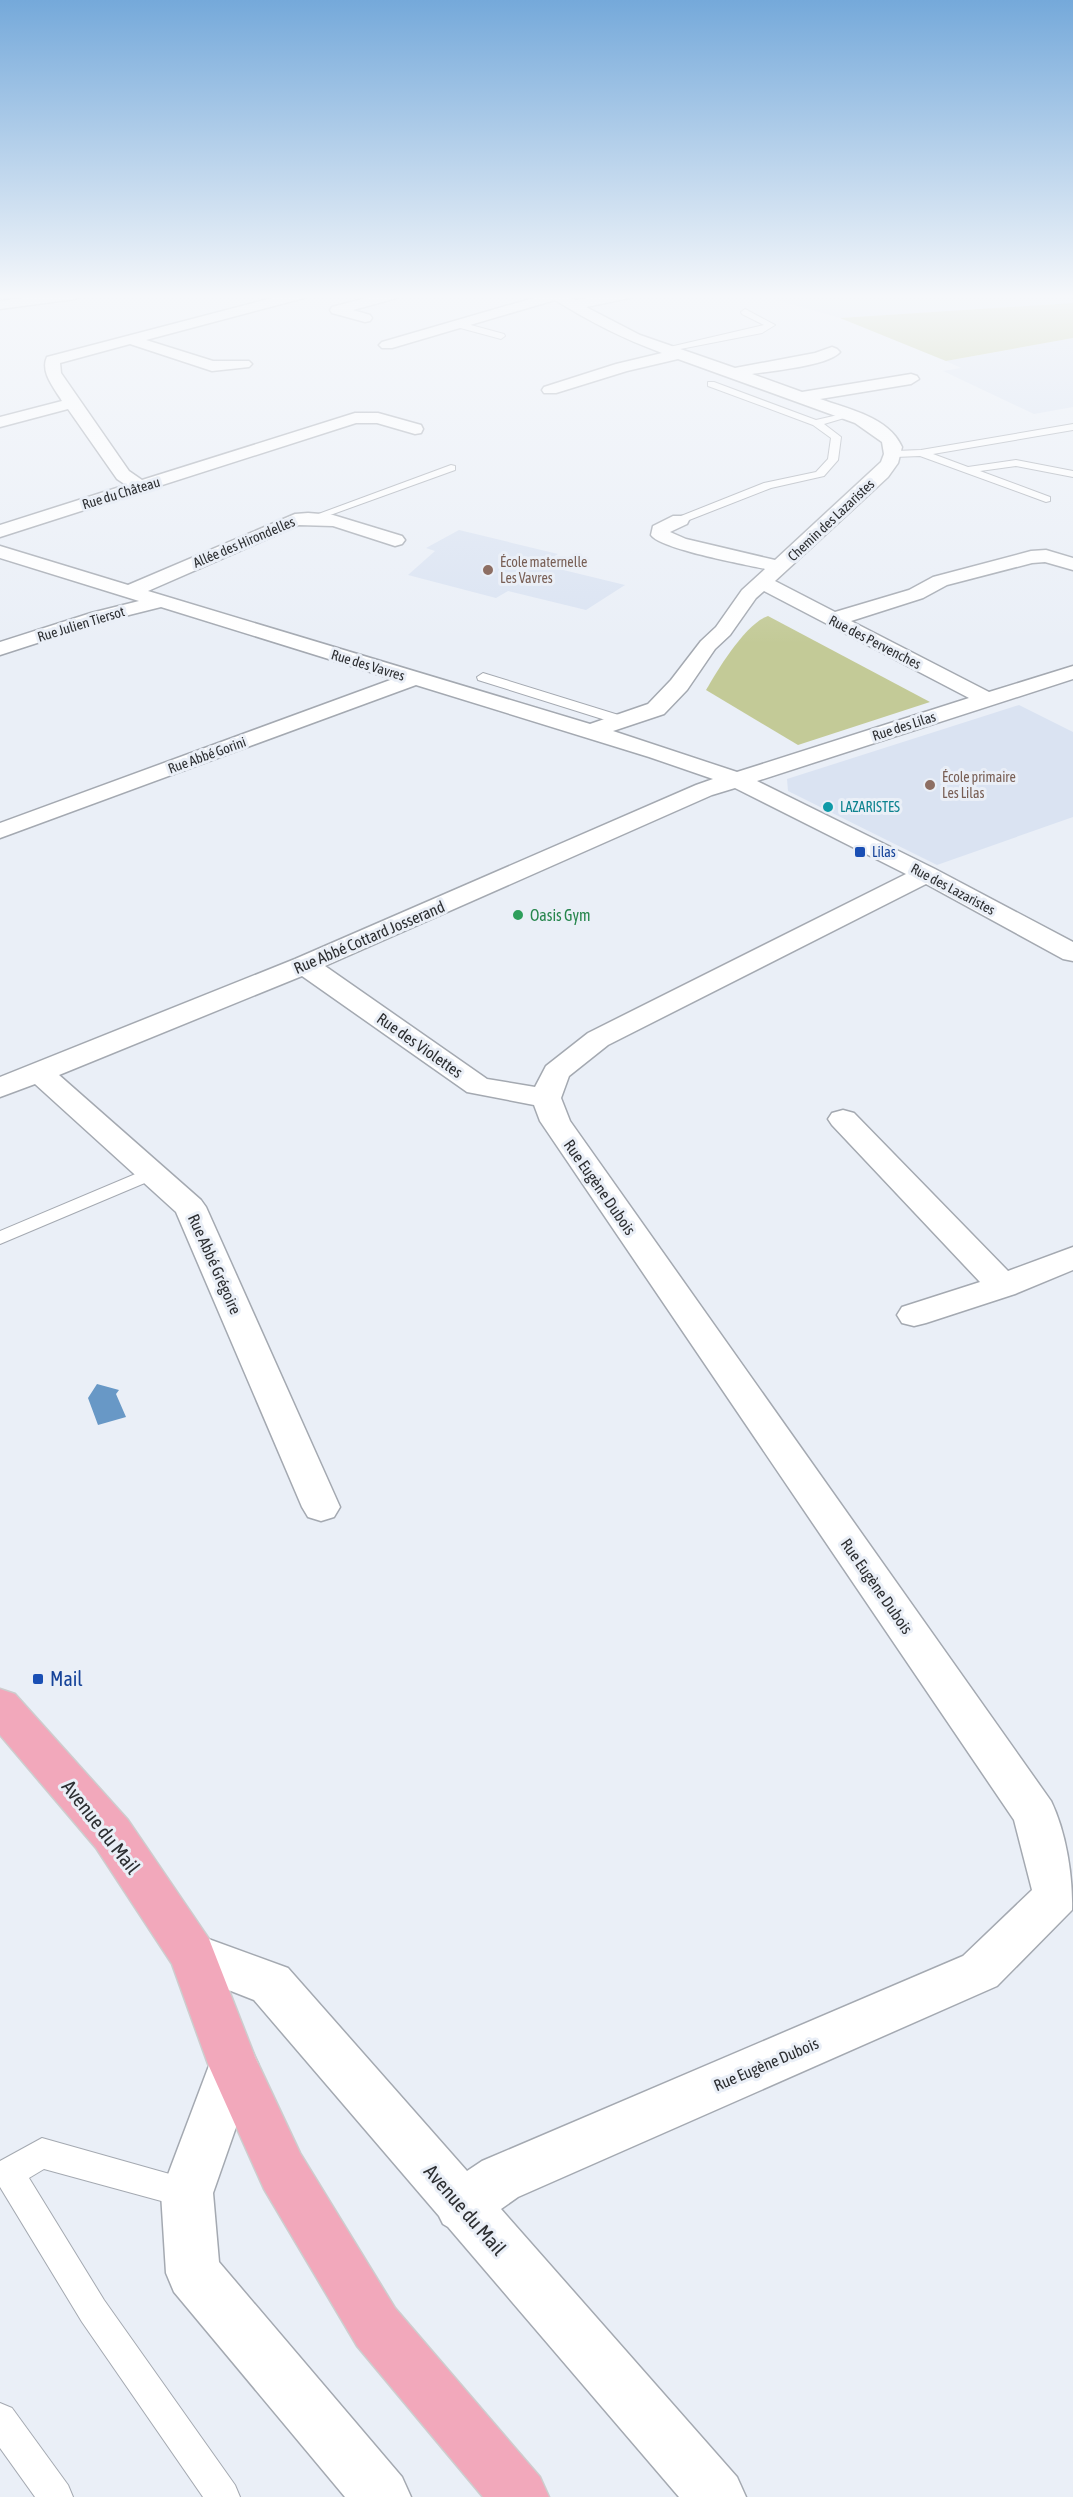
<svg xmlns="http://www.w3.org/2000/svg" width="1073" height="2497" font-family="'Asap Condensed',sans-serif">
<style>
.built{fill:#dae3f2}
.green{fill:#c3ca97}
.water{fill:#6898c6}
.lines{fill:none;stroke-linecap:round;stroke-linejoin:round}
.lane-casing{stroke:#a4a9b1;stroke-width:2}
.street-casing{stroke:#a4a9b1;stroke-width:3}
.primary-casing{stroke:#cdcdce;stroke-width:3}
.lane{fill:#fff;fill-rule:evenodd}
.street{fill:#fff;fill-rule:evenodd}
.primary{fill:#f2a8bb;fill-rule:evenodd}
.education-dot{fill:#8d6e63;stroke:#eaeff7;stroke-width:2}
.culture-dot{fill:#0f9aa8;stroke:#eaeff7;stroke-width:2}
.transit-dot{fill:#1a4fb4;stroke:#eaeff7;stroke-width:2}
.leisure-dot{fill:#2e9e5b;stroke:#eaeff7;stroke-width:2}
.labels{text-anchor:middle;stroke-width:6;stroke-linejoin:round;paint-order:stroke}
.far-street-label{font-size:14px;fill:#2d2f32;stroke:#eaeff7}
.far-education-label{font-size:14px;fill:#785e54;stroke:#eaeff7;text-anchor:start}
.far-culture-label{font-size:14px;fill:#0d838f;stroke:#eaeff7;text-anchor:start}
.far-transit-label{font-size:14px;fill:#164399;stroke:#eaeff7;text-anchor:start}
.leisure-label{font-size:16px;fill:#27864d;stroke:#eaeff7;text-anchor:start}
.street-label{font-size:16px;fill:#2d2f32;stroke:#eaeff7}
.near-transit-label{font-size:20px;fill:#164399;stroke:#eaeff7;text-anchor:start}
.near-street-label{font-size:20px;fill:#2d2f32;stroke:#eaeff7}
</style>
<rect width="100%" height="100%" fill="#eaeff7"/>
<g class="built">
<path d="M774,295h299v8l-233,15 -74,-21z"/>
<path d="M1073,338v69l-39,7 -91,-43 18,-3 -15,-7z"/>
<path d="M459,530l99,24 -12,7 10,3 -5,3 74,18 -39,25 -78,-19 -12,7 -88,-23 27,-24 -9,-3z"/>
<path d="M1019,705l54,27v85l-136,48 -149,-74 -1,-12z"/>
</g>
<g class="green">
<path d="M1073,303v35l-127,23 -106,-43z"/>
<path d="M768,616l162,86 -132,43 -92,-55c12,-21 40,-67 62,-74z"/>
</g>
<path class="water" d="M97,1384l22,6 -3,4 10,23 -28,8 -10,-27z"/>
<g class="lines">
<g class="lane-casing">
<g id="lane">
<path d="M745,309l30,16 -13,8 -97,19 -4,-3 103,-24 -22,-11 -1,-2z"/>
<path d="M456,321l48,13 1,2 -4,3 -48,-13 -1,-2z"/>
<path d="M708,382h6l102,38 35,-8v4l-27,8 17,13 -3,23 -14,16 -53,12 -87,34h-8v-4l88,-35 52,-11 12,-13 3,-21 -18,-13 -105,-39z"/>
<path d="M1073,424v6l-140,24 35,13 48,-7 57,11v6l-57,-11 -36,5 70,26v4l-4,1 -126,-46 -25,1 -5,-3 5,-3 26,-1z"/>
<path d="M451,465l4,1v4l-133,48 -4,1 -5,-3z"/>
<path d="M483,673l142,44 2,3 -2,3h-10l-137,-43 -1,-3z"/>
<path d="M152,1167l7,2 2,4 -2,4 -159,67v-13z"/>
<path d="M42,2138l156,44 4,11 -4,11 -11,4 -143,-39 -15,9 75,122 131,185 5,12h-37l-121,-175 -82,-135v-26z"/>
<path d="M0,2403l12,5 56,77 5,12h-38l-35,-49z"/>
</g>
</g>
<g class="street-casing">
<g id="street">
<path d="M46,295h36l-7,4 -75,10v-8z"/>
<path d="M284,295h22l-2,3 -158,42 67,21h36l3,3 -3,3 -37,4 -82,-27 -70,19 1,10 68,98 13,9 213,-67h23l43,12 2,4 -2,4 -6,1 -38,-11h-21l-356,114v-12l126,-40 -9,-6 -49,-70 -68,18v-10l62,-16c-8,-13 -22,-29 -15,-44z"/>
<path d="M377,295h22l-2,3 -44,12 17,5 2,3 -2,3 -5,1 -33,-9 -2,-3 2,-3z"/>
<path d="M544,295h22l9,5 29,-5h27l-2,3 -43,9 54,28 95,33 80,-15 17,-6 5,2 3,3c-12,14 -69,19 -88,22l50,18 109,-18 6,2 2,3 -8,5 -91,15c28,10 69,18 82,48l-4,16 -10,14 -113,104 60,31 74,-22 24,-13 98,-26 15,-1 27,8v12l-28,-8 -13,1 -85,22 -24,13 -72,23 138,71 84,-26v13l-316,102 178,88 138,73v19l-10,-2 -137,-75 -318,161 -39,31 -8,22 9,23 481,680c15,31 22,75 21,109l-75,76 -479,211 -17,12 236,268 9,20h-67l-231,-270 -5,-3 -4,-8 -185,-216 -79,-31 -6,-15 6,-15 17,-6 96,35 179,203 15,-10 481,-205 69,-66 -18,-70 -474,-699 -6,-16 -67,-13 -165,-116 -243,99 142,125 5,7 134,300 -6,10 -13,4 -13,-4 -6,-10 -126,-295 -141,-128 -35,13v-20l295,-118 401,-174 17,-6 -64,-22 -233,-72 -416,153v-15l393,-144 -232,-72 -56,14 -105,34v-13l91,-29 48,-12 -139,-43v-12l128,39 167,-71 13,-1 25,2 69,21 3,4 -3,4 -7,2 -62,-20 -34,-1 -151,66 442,133 58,-20 23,-24 30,-39 15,-14 26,-37 23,-21c-21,-5 -105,-20 -114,-34l2,-9 20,-10h14l2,4 -2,4 -17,8 16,7 89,21 106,-98 3,-8 -2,-12 -27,-19 -177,-64 -51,12 -71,22h-12l-2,-3 2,-3 72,-23 46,-11c-38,-14 -72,-31 -107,-53l-163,48h-10l-3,-3 3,-3zM764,591l205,107 -232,74 -124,-41 51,-17 23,-24 28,-41 15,-14 26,-37zM735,788l171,86 -318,159 -42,33 -11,21 -48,-8 -162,-113 387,-171z"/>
<path d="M843,1110l11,3 154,158 65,-24v23l-58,24 -89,29 -12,3 -12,-3 -5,-8 5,-8 78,-25 -148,-157 -4,-6 4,-6z"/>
<path d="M233,2041l17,6 8,17 -45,129 6,69 183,215 9,20h-66l-171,-205 -8,-19 -5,-80 55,-146z"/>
</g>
</g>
<g class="primary-casing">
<path id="primary" d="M0,1689l15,5 113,126 81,119 46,118 45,96 95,155 145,169 9,20h-66l-126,-151 -93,-157 -56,-125 -36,-100 -76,-116 -96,-113z"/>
</g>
<use href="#lane" class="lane"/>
<use href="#street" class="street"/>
<use href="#primary" class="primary"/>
</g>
<linearGradient id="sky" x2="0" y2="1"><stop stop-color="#75a9da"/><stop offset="0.46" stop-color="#f6f8fb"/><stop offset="1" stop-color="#f6f8fb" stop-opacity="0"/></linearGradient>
<rect width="1073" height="644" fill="url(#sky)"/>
<g class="education-dot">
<circle cx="488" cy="570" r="6"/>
<circle cx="930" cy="785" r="6"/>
</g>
<circle class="culture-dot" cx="828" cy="807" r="6"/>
<g class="transit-dot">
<rect x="854" y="846" width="12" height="12" rx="3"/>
<rect x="32" y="1673" width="12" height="12" rx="3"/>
</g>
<circle class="leisure-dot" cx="518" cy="915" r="6"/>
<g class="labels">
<g class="far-street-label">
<text transform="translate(121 493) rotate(-17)" y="5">Rue du Château</text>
<text transform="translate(831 520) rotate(-43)" y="5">Chemin des Lazaristes</text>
<text transform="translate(244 542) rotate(-23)" y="5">Allée des Hirondelles</text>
<text transform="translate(81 624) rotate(-17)" y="5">Rue Julien Tiersot</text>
<text transform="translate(875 642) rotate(27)" y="5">Rue des Pervenches</text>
<text transform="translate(368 665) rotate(17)" y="5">Rue des Vavres</text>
<text transform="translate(904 726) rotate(-18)" y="5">Rue des Lilas</text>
<text transform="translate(207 755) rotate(-20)" y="5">Rue Abbé Gorini</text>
<text transform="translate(953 889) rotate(28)" y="5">Rue des Lazaristes</text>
</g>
<g class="far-education-label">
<text x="500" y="567">École maternelle<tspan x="500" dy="16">Les Vavres</tspan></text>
<text x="942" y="782">École primaire<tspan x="942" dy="16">Les Lilas</tspan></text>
</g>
<g class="far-culture-label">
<text x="840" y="812">LAZARISTES</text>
</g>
<g class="far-transit-label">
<text x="872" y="857">Lilas</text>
</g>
<g class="leisure-label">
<text x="530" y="921">Oasis Gym</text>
</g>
<g class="street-label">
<text transform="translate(369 937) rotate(-23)" y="6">Rue Abbé Cottard Josserand</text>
<text transform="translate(420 1045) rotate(35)" y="6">Rue des Violettes</text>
<text transform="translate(600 1187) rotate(55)" y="6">Rue Eugène Dubois</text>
<text transform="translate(215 1264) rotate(66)" y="6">Rue Abbé Grégoire</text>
<text transform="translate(877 1586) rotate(55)" y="6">Rue Eugène Dubois</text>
<text transform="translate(766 2064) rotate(-23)" y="6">Rue Eugène Dubois</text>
</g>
<g class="near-transit-label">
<text x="50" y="1686">Mail</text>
</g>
<g class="near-street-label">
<text transform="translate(101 1827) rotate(52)" y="7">Avenue du Mail</text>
<text transform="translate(465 2210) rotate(49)" y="7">Avenue du Mail</text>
</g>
</g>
</svg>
